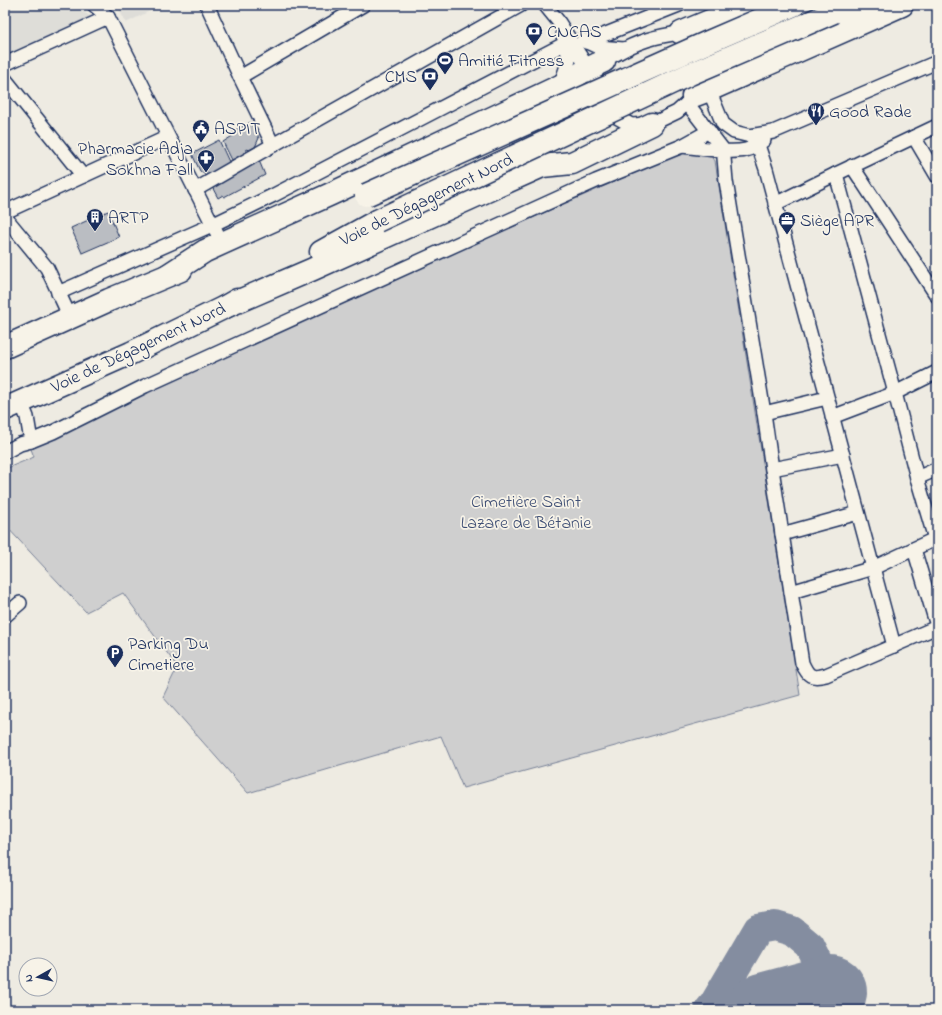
<svg xmlns="http://www.w3.org/2000/svg" width="942" height="1015" font-family="'Indie Flower',sans-serif">
<style>
.built{fill:#deddd8}
.green{fill:#cfcfcf;stroke:#757f96}
.lines{fill:none;stroke-linecap:round;stroke-linejoin:round}
.taxiway{stroke:#848da0;stroke-width:30}
.runway{stroke:#848da0;stroke-width:74}
.building{fill:#babdc2;stroke:#1b2f5e}
.street-casing{stroke:#1b2f5e;stroke-width:16}
.highway-casing{stroke:#1b2f5e;stroke-width:25}
.street{stroke:#f7f3e8;stroke-width:13}
.highway{stroke:#f7f3e8;stroke-width:22}
.highway-bridge-casing{stroke:#1b2f5e;stroke-width:25;stroke-linecap:butt}
.highway-bridge{stroke:#f7f3e8;stroke-width:22}
.labels{text-anchor:middle;stroke-width:3.5;stroke-linejoin:round;paint-order:stroke}
.poi-label{font-size:18px;fill:#1b2f5e;stroke:#f7f3e8;text-anchor:start}
.street-label{font-size:18px;fill:#1b2f5e;stroke:#f7f3e8}
.park-label{font-size:18px;fill:#3f4f75;stroke:#f7f3e8}
</style>
<rect width="100%" height="100%" fill="#eeebe2"/>
<filter id="ink" filterUnits="userSpaceOnUse"><feTurbulence type="fractalNoise" baseFrequency=".025" numOctaves="2"/><feDisplacementMap in="SourceGraphic" scale="8" xChannelSelector="R" yChannelSelector="G"/><feConvolveMatrix kernelMatrix="1 2 1 2 8 2 1 2 1" color-interpolation-filters="sRGB"/></filter>
<g filter="url(#ink)">
<g class="built">
<path d="M5,5h67l23,14 -90,41z"/>
<path d="M117,5h33l2,5 -26,13z"/>
</g>
<path class="green" d="M698,152l13,2 4,7 85,534 -337,93 -22,-52 -193,57 -85,-96 11,-23 5,-5 -56,-76 -37,19 -81,-87v-56l29,-12 -3,-8 114,-60 523,-231 15,-5z"/>
<g class="lines">
<path class="taxiway" d="M709,1010l5,-6 44,-75 17,-3 17,5 18,15 11,22 3,18 -1,8 -6,16"/>
<path class="runway" d="M763,1010l67,-18"/>
</g>
<g class="building">
<path d="M251,122l8,16 -4,9 -6,3 -1,-1 -2,1v3l-14,7 -9,-18 11,-7 -1,-4z"/>
<path d="M219,140l11,24 -21,14 -9,-7 -8,-17z"/>
<path d="M258,158l7,17 -41,22 -1,-2 -5,3 -7,-13z"/>
<path d="M108,211l11,26 -37,16 -11,-25z"/>
</g>
<g class="lines">
<g class="street-casing">
<g id="street">
<path d="M94,5l14,12 109,216"/>
<path d="M207,5l33,72 33,68"/>
<path d="M545,5l13,16 33,52"/>
<path d="M681,33l9,11 13,32 -10,20 -6,7 -10,9 -25,12 -21,1 -18,-10 -19,-37c2,-6 4,-11 9,-16 3,-4 9,-6 13,-8 22,-13 40,-18 65,-21z"/>
<path d="M583,40l15,7 26,2"/>
<path d="M586,42l93,-37"/>
<path d="M5,64l103,-47"/>
<path d="M240,77l123,-72"/>
<path d="M5,79l78,97"/>
<path d="M707,85l16,39 11,8 16,4 23,-4 164,-70"/>
<path d="M560,86l9,-26 -3,-17 -3,-7"/>
<path d="M687,103l37,48c17,1 27,0 40,-11"/>
<path d="M750,136l8,9 8,24 128,477"/>
<path d="M914,137l23,39"/>
<path d="M682,146l42,5v7l2,23 38,232 8,56 30,194c6,13 9,16 24,12l111,-48"/>
<path d="M852,166l85,130"/>
<path d="M836,174l59,219 22,85 18,61"/>
<path d="M195,190l78,-45 248,-140"/>
<path d="M775,204l61,-30 101,-48"/>
<path d="M5,212l163,-75"/>
<path d="M5,217l42,51 23,49"/>
<path d="M58,293l154,-68 62,-30 292,-152"/>
<path d="M21,402l6,15 4,24 22,-9 92,-46 431,-196 20,-9 86,-35 27,-15"/>
<path d="M764,413l63,-15"/>
<path d="M832,417l63,-24 42,-21"/>
<path d="M5,452l15,-8 11,-3"/>
<path d="M772,469l71,-14"/>
<path d="M917,478l20,-9"/>
<path d="M782,534l76,-21"/>
<path d="M914,549l23,77"/>
<path d="M791,592l82,-24 64,-30"/>
<path d="M5,616l15,-13"/>
</g>
</g>
<g class="highway-casing">
<g id="highway">
<path d="M834,12l21,-7"/>
<path d="M681,33l67,-28"/>
<path d="M693,96l16,-6 193,-85"/>
<path d="M321,252l56,-31"/>
<path d="M168,275l37,-24 126,-57 229,-108 29,-18 15,-7"/>
<path d="M225,307l86,-37 231,-104 30,-3 80,-39"/>
<path d="M5,347l104,-47 72,-30"/>
<path d="M5,409l126,-56 94,-46 12,-7"/>
</g>
</g>
<use href="#street" class="street"/>
<use href="#highway" class="highway"/>
<g class="highway-bridge-casing">
<g id="highway-bridge">
<path d="M366,195l340,-152 88,-38"/>
<path d="M377,221l313,-147 144,-62"/>
</g>
</g>
<use href="#highway-bridge" class="highway-bridge"/>
</g>
</g>
<defs>
<g id="bank-pin" transform="scale(0.9)"><path d="M0 17L-7.5 6A9.5 9.5 0 1 1 7.5 6Z" fill="#1b2f5e" stroke="#f7f3e8"/><path d="M-6-4H6V4H-6ZM0-2.3a2.3 2.3 0 1 0 0 4.6a2.3 2.3 0 1 0 0-4.6Z" fill="#fff"/></g>
<g id="stadium-pin" transform="scale(0.9)"><path d="M0 17L-7.5 6A9.5 9.5 0 1 1 7.5 6Z" fill="#1b2f5e" stroke="#f7f3e8"/><path d="M0-5a6.5 5 0 1 0 0 10a6.5 5 0 1 0 0-10ZM-3.5-1.8h7v3.6h-7Z" fill="#fff"/></g>
<g id="restaurant-pin" transform="scale(0.9)"><path d="M0 17L-7.5 6A9.5 9.5 0 1 1 7.5 6Z" fill="#1b2f5e" stroke="#f7f3e8"/><path d="M-5-6h1v4h1v-4h1v4h1v-4h1v5L-1.5 .5V6h-2V.5L-5-1ZM5-6V6H3V1.5H1.5Q1.5-4 5-6Z" fill="#fff"/></g>
<g id="civic-pin" transform="scale(0.9)"><path d="M0 17L-7.5 6A9.5 9.5 0 1 1 7.5 6Z" fill="#1b2f5e" stroke="#f7f3e8"/><path d="M-.6-6.5H3V-4.5H.6V-3L4-1V1h2V6H-6V1h2V-1L-.6-3ZM-1.2 2.5V6h2.4V2.5Z" fill="#fff"/></g>
<g id="pharmacy-pin" transform="scale(0.9)"><path d="M0 17L-7.5 6A9.5 9.5 0 1 1 7.5 6Z" fill="#1b2f5e" stroke="#f7f3e8"/><path d="M-2-6h4v4h4v4h-4v4h-4v-4h-4v-4h4Z" fill="#fff"/></g>
<g id="building-pin" transform="scale(0.9)"><path d="M0 17L-7.5 6A9.5 9.5 0 1 1 7.5 6Z" fill="#1b2f5e" stroke="#f7f3e8"/><path d="M-4-6H4V6H1V3H-1V6H-4ZM-2.5-4.3h1.7v1.8h-1.7ZM.8-4.3h1.7v1.8H.8ZM-2.5-1h1.7V.8h-1.7ZM.8-1h1.7V.8H.8Z" fill="#fff"/></g>
<g id="office-pin" transform="scale(0.9)"><path d="M0 17L-7.5 6A9.5 9.5 0 1 1 7.5 6Z" fill="#1b2f5e" stroke="#f7f3e8"/><path d="M-6-3h4V-5.5h4V-3h4V5H-6ZM-1-4.5V-3h2v-1.5ZM-6 0V1H6V0Z" fill="#fff"/></g>
<g id="parking-pin" transform="scale(0.9)"><path d="M0 17L-7.5 6A9.5 9.5 0 1 1 7.5 6Z" fill="#1b2f5e" stroke="#f7f3e8"/><path d="M-3.5-5.5H1a3.5 3.5 0 0 1 0 7H-1V5.5H-3.5ZM-1-3.4V-.6H.8a1.4 1.4 0 0 0 0-2.8Z" fill="#fff"/></g>
</defs>
<g fill-rule="evenodd">
<use href="#bank-pin" x="534" y="31"/>
<use href="#stadium-pin" x="445" y="60"/>
<use href="#bank-pin" x="430" y="76"/>
<use href="#restaurant-pin" x="816" y="111"/>
<use href="#civic-pin" x="201" y="128"/>
<use href="#pharmacy-pin" x="206" y="158"/>
<use href="#building-pin" x="95" y="217"/>
<use href="#office-pin" x="787" y="220"/>
<use href="#parking-pin" x="115" y="653"/>
</g>
<g class="labels">
<g class="poi-label">
<text x="547" y="37">CNCAS</text>
<text x="458" y="66">Amitié Fitness</text>
<text x="417" y="82" text-anchor="end">CMS</text>
<text x="829" y="117">Good Rade</text>
<text x="214" y="134">ASPIT</text>
<text x="193" y="154" text-anchor="end">Pharmacie Adja<tspan x="193" dy="21">Sokhna Fall</tspan></text>
<text x="108" y="223">ARTP</text>
<text x="800" y="226">Siège APR</text>
<text x="128" y="649">Parking Du<tspan x="128" dy="21">Cimetiere</tspan></text>
</g>
<g class="street-label">
<text transform="translate(426 199) rotate(-26)" y="6">Voie de Dégagement Nord</text>
<text transform="translate(138 347) rotate(-25)" y="6">Voie de Dégagement Nord</text>
</g>
<g class="park-label">
<text x="526" y="507">Cimetière Saint<tspan x="526" dy="21">Lazare de Bétanie</tspan></text>
</g>
</g>
<rect width="942" height="1015" fill="none" stroke="#f7f3e8" stroke-width="20"/>
<rect x="10" y="10" width="922" height="995" fill="none" stroke="#1b2f5e" stroke-width="1.5" filter="url(#ink)"/>
<g transform="translate(38 977) rotate(262)"><circle r="19" fill="#f7f3e8" stroke="#9fa5b1"/>
<path d="M0-3L7 15L0 10L-7 15Z" fill="#1b2f5e"/>
<text y="-6" font-size="11" font-weight="bold" text-anchor="middle" fill="#1b2f5e">N</text>
</g>
</svg>
